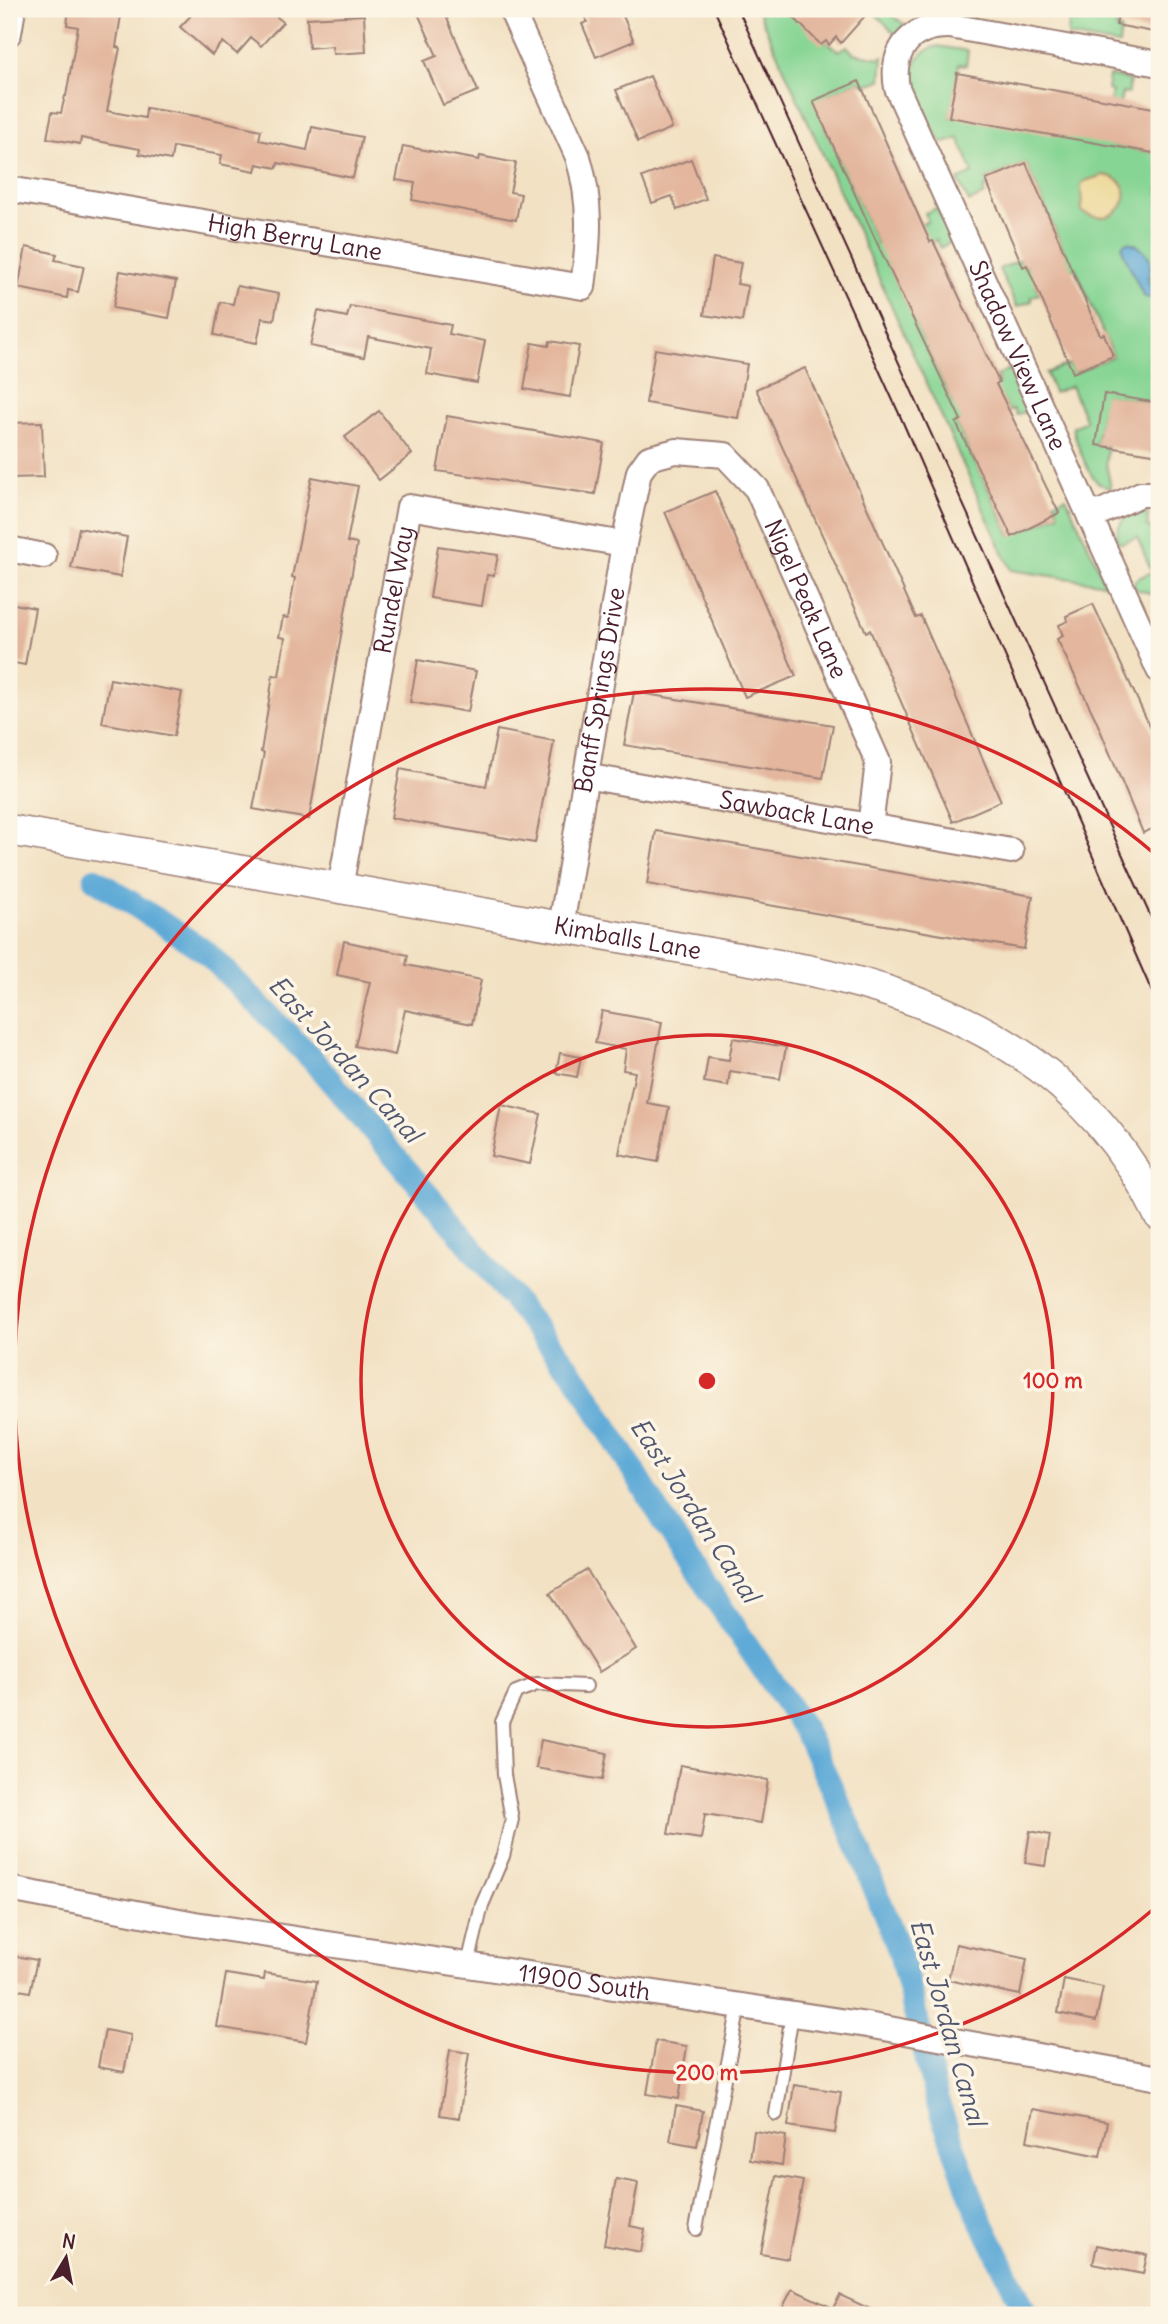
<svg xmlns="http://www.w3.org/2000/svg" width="1168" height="2324" font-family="Delius,sans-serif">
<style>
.green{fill:#87d594;stroke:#687a60;stroke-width:2}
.sand{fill:#eeda9e;stroke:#9c7c64;stroke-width:2}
.water{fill:#5eaad7;stroke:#546481;stroke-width:2}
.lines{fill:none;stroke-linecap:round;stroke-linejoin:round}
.canal{stroke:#5eaad7;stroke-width:24}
.building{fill:#e3b69d}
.service-casing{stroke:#9e8077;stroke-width:16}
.minor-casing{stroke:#9e8077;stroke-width:28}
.tertiary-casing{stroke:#9e8077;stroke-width:33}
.service{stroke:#fff;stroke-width:12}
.minor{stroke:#fff;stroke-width:24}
.tertiary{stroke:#fff;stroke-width:30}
.tram{stroke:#4a1f2b;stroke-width:2}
.ring{fill:none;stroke:#d62828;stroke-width:3.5}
.labels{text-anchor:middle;stroke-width:7;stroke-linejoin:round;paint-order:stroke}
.street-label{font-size:24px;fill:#4a1f2b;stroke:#fcf5e5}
.water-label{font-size:26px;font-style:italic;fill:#525770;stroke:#fcf5e5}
.centre{fill:#d62828;stroke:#fcf5e5;stroke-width:3.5}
.ring-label{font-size:21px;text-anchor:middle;font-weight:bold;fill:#d62828;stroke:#fcf5e5;stroke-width:7;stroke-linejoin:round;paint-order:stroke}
</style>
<rect width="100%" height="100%" fill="#fcf5e5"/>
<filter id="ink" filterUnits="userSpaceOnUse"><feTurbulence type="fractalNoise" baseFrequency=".0143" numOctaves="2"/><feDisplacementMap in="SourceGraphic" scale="14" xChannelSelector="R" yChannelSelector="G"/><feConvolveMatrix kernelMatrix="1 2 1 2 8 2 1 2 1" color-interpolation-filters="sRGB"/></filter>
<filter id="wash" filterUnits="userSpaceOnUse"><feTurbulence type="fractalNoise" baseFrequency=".00686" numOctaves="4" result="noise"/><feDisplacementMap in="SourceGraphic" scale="28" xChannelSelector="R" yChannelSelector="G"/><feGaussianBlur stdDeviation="1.57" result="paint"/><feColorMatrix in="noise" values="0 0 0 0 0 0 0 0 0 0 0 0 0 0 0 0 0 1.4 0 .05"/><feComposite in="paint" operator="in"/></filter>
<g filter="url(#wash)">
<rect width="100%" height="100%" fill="#f2e1c3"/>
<g class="green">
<path d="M757,9h42l-7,6 47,36 8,-5 6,7 27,5 3,-2 -2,24 -14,5 -8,-4 -31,14 -4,28 53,120 51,-22 -3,-8 12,-5 16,33 -13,7 -4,-8 -49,22 66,141 46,-21 -2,-6 12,-7 18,42 -11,4 -2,-6 -5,2 -6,-11 -47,23 55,113 48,-22 -5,-12 12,-5 40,87 -95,-14z"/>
<path d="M876,9h7l22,16 -9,10 -22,-23z"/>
<path d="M930,9h46l-2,10 -41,-5z"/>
<path d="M1088,9h31l-3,19 5,1 -2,16 -51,-9 1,-15 9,1 2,-10 7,1z"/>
<path d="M938,46l30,5 -2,14 -7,-1 -9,53 160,-16 2,-10 -5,-1 2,-14 21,4 -2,13h-6l-10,52 47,9v249l-54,-8 -9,49 11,3 -1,16 5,25c-4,-1 -8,-2 -11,-4 -11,-6 -25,-44 -27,-57l13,-6 -15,-35 -17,7 -8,-20 23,-9 5,9 39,-17 -38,-88 -39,17 3,9 -8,3 1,4 -15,6 -18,-38 21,-9 4,7 39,-18 -37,-86 -40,17 3,6 -6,3 2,6 -16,7 -11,-22 15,-7 -14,-35 -15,5 -7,-6 -25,-60c1,-16 10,-27 26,-31z"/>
<path d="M1143,509l5,5 -1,13 12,2v64l-3,2 -21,-6 -2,-4 3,-6 16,-7 -15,-35 -15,6 -6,-2c1,-19 9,-27 27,-32z"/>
</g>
<path class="sand" d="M1103,175c42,4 19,59 -21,37l-1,-28 4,-3z"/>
<path class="water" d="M1128,242l9,3 11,10 3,8 -3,16 5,15 -2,4 -6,-1 -3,-4 -18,-39 -2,-7 2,-4z"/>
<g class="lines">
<path class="canal" d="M95,879l111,73 104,105 135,158 134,166 97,160 128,188 48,102 48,121 37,149 40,111 50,103"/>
</g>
<g id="blocks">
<g class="building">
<path d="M69,9h53l-6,38 4,1 -13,63 38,7 1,-10 56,9 59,13 -2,10 48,10 5,-23 50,10 -9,41 -75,-15 -1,5 -20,-4 -2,7 -35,-7 2,-9 -49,-8 -2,13 -32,-6 1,-5 -59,-11 -1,6 -33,-6 5,-26 9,1 4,-17h1l12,-69 -11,-2z"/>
<path d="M197,9h71l15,13 -22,24 -10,-8 -14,16 -14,-12 -11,13 -32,-28z"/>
<path d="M416,9h27l35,82 -35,14 -19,-44 13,-5z"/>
<path d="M582,9h38l14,32 -38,16 -14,-33 5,-2z"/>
<path d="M785,9h86l-30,34 -5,-6 -7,8 -3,-4 -5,4z"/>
<path d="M1119,9h40v24l-43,-8z"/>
<path d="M364,15l2,37 -33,2 -1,-8 -23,2 -2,-30z"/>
<path d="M957,73l202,36v45l-210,-37z"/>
<path d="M650,76l22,52 -34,14 -22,-52z"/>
<path d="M859,81l71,161 3,-1 4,8 62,133 -3,2 63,129 -47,24 -56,-114 5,-3 -84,-177 -64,-142z"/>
<path d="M403,146l76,14 1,-4 36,7 -6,29 11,2 -5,26 -104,-20 3,-17 -19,-3z"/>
<path d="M691,159l15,40 -29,11 -5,-14 -20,7 -10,-26z"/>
<path d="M1026,163l74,172 4,-1 9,22 -40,17 -46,-108 -4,2 -37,-87z"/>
<path d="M26,247l31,7 -2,6 29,6 -6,26 -10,-2 -1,8 -49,-10z"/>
<path d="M713,258l28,5 -4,21 11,2 -6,35 -38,-6z"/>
<path d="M120,271l56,10 -7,37 -56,-10z"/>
<path d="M237,286l42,8 -5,26 -12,-2 -5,25 -43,-8 6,-33 13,2z"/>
<path d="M350,306l101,19 -2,9 36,7 -8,42 -50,-9 4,-25 -63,-12 -4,20 -54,-11 8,-35 29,6z"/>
<path d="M550,341l29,5 -9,51 -46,-8 8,-46 17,3z"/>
<path d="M655,349l92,15 -9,54 -92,-15z"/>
<path d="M805,368l111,250 5,-2 80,185 -48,21 -83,-192 -4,2 -110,-243z"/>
<path d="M1104,394l55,9v52l-63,-10z"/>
<path d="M379,411l33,43 -33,26 -34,-43z"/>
<path d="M447,416l157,27 -9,51 -158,-23z"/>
<path d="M42,422l2,55 -35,1v-55z"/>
<path d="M312,477l46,9 -11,56 10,2 -48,275 -56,-10 11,-56 -3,-1 12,-77 6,1 6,-38 -6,-1 4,-20 5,1 7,-40 -3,-1z"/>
<path d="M715,491l81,185 -51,21 -80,-185z"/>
<path d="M79,528l48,9 -7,40 -49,-9z"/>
<path d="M438,546l60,9 -4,21 -7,-1 -5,31 -52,-8z"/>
<path d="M9,603l26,5 -10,57 -16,-3z"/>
<path d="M1093,604l66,142v80l-16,7 -47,-113 -39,-81 6,-3 -4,-11 9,-4 -2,-5z"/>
<path d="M418,660l58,11 -8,41 -58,-10z"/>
<path d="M110,679l72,13 -8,44 -72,-13z"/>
<path d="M634,692l199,33 -10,53 -199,-33z"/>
<path d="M497,730l57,11 -19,102 -144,-25 9,-49 86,17z"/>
<path d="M656,831l377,65 -9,53 -377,-65z"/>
<path d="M344,941l64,14 -2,10 75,15 -9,44 -67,-14 -10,45 -40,-9 15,-64 -33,-7z"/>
<path d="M602,1011l60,11 -15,81 22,4 -11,55 -39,-8 16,-82 -12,-2 3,-21 -31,-6z"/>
<path d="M733,1038l53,9 -6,32 -50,-8 -2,15 -24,-4 4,-25 21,3z"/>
<path d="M560,1053l21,4 -4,20 -21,-4z"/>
<path d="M501,1105l40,9 -11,50 -39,-8z"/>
<path d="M587,1570l49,79 -37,23 -49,-79z"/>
<path d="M541,1740l66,13 -5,27 -66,-12z"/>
<path d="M680,1765l88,15 -7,43 -56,-9 -4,25 -33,-5z"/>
<path d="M1030,1831l20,4 -5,31 -20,-3z"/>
<path d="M956,1944l71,15 -7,36 -72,-15z"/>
<path d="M9,1955l28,5 -7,32 -21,-4z"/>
<path d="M265,1973l52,8 -11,61 -89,-15 9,-53 38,6z"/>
<path d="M1064,1979l39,8 -7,34 -38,-8z"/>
<path d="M105,2030l26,5 -7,37 -26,-5z"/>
<path d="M656,2041l31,5 -8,53 -32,-5z"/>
<path d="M450,2050l19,3 -10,65 -19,-3z"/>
<path d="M794,2085l47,7 -6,41 -47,-7z"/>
<path d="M676,2106l27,5 -6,35 -27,-5z"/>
<path d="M1033,2109l74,13 -7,34 -73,-15z"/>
<path d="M754,2131l32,5 -4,29 -32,-5z"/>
<path d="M776,2176l27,5 -15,78 -27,-5z"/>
<path d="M616,2179l22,4 -8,43 15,3 -4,23 -37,-7z"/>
<path d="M1097,2245l50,10 -4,19 -50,-10z"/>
<path d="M792,2289l41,19 7,-13 43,20h-104z"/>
</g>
</g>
</g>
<g filter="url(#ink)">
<use href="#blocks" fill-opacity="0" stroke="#9e8077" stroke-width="2"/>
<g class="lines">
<g class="service-casing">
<g id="service">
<path d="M468,1964l14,-59 21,-49 9,-37 -8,-44 -2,-53 14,-30 21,-8 49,2"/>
<path d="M776,2114l16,-100"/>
<path d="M696,2229l43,-223"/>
</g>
</g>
<g class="minor-casing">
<g id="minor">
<path d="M9,33l4,-24"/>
<path id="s1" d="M1159,64l-209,-38c-38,-1 -60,23 -53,62l262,582"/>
<path id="s2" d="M9,189l574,98c6,-48 9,-83 -5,-130l-67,-148"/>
<path d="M1090,517l51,-23h18"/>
<path d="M9,549l35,7"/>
<path id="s3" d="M585,776l426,75"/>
<path id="s4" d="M340,888l69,-381 215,37"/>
<path id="s5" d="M561,927l63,-383 15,-72 10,-14 27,-7 49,4 32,34 121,273 -8,65"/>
<path id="s6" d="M9,1889l186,35 672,101 292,53"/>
</g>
</g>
<g class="tertiary-casing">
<g id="tertiary">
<path id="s7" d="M9,830l798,140c152,32 282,98 352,245"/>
</g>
</g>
<use href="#service" class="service"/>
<use href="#minor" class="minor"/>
<use href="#tertiary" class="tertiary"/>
<g class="tram">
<path d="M714,9l187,409 258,590"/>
<path d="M738,9l421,926"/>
</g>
</g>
</g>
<g class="ring">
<circle cx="707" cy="1381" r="346"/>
<path d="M1156 1907A692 692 0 1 1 1156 855"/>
</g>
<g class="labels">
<g class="street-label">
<text dy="8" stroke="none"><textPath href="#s2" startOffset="290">High Berry Lane</textPath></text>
<text dy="8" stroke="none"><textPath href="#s1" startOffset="602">Shadow View Lane</textPath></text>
<text dy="8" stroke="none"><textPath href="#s4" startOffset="303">Rundel Way</textPath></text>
<text dy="8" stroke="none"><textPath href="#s5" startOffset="723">Nigel Peak Lane</textPath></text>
<text dy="8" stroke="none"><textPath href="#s5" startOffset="240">Banff Springs Drive</textPath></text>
<text dy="8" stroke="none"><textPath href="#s3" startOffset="215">Sawback Lane</textPath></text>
<text dy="8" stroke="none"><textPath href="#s7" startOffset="628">Kimballs Lane</textPath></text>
<text dy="8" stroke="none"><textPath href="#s6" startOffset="583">11900 South</textPath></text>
</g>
<g class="water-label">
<text transform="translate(345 1059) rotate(48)" y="9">East Jordan Canal</text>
<text transform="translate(695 1510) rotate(57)" y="9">East Jordan Canal</text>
<text transform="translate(948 2022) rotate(74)" y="9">East Jordan Canal</text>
</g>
</g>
<circle cx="707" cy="1381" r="10" class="centre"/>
<g class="ring-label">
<text x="1053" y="1388">100 m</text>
<text x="707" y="2080">200 m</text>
</g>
<rect width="1168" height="2324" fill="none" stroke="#fcf5e5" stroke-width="35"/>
<g transform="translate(66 2258) rotate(10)" stroke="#fcf5e5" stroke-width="5" paint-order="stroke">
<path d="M0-5L12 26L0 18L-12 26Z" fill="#4a1f2b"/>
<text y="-10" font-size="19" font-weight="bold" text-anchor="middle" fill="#4a1f2b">N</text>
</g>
</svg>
